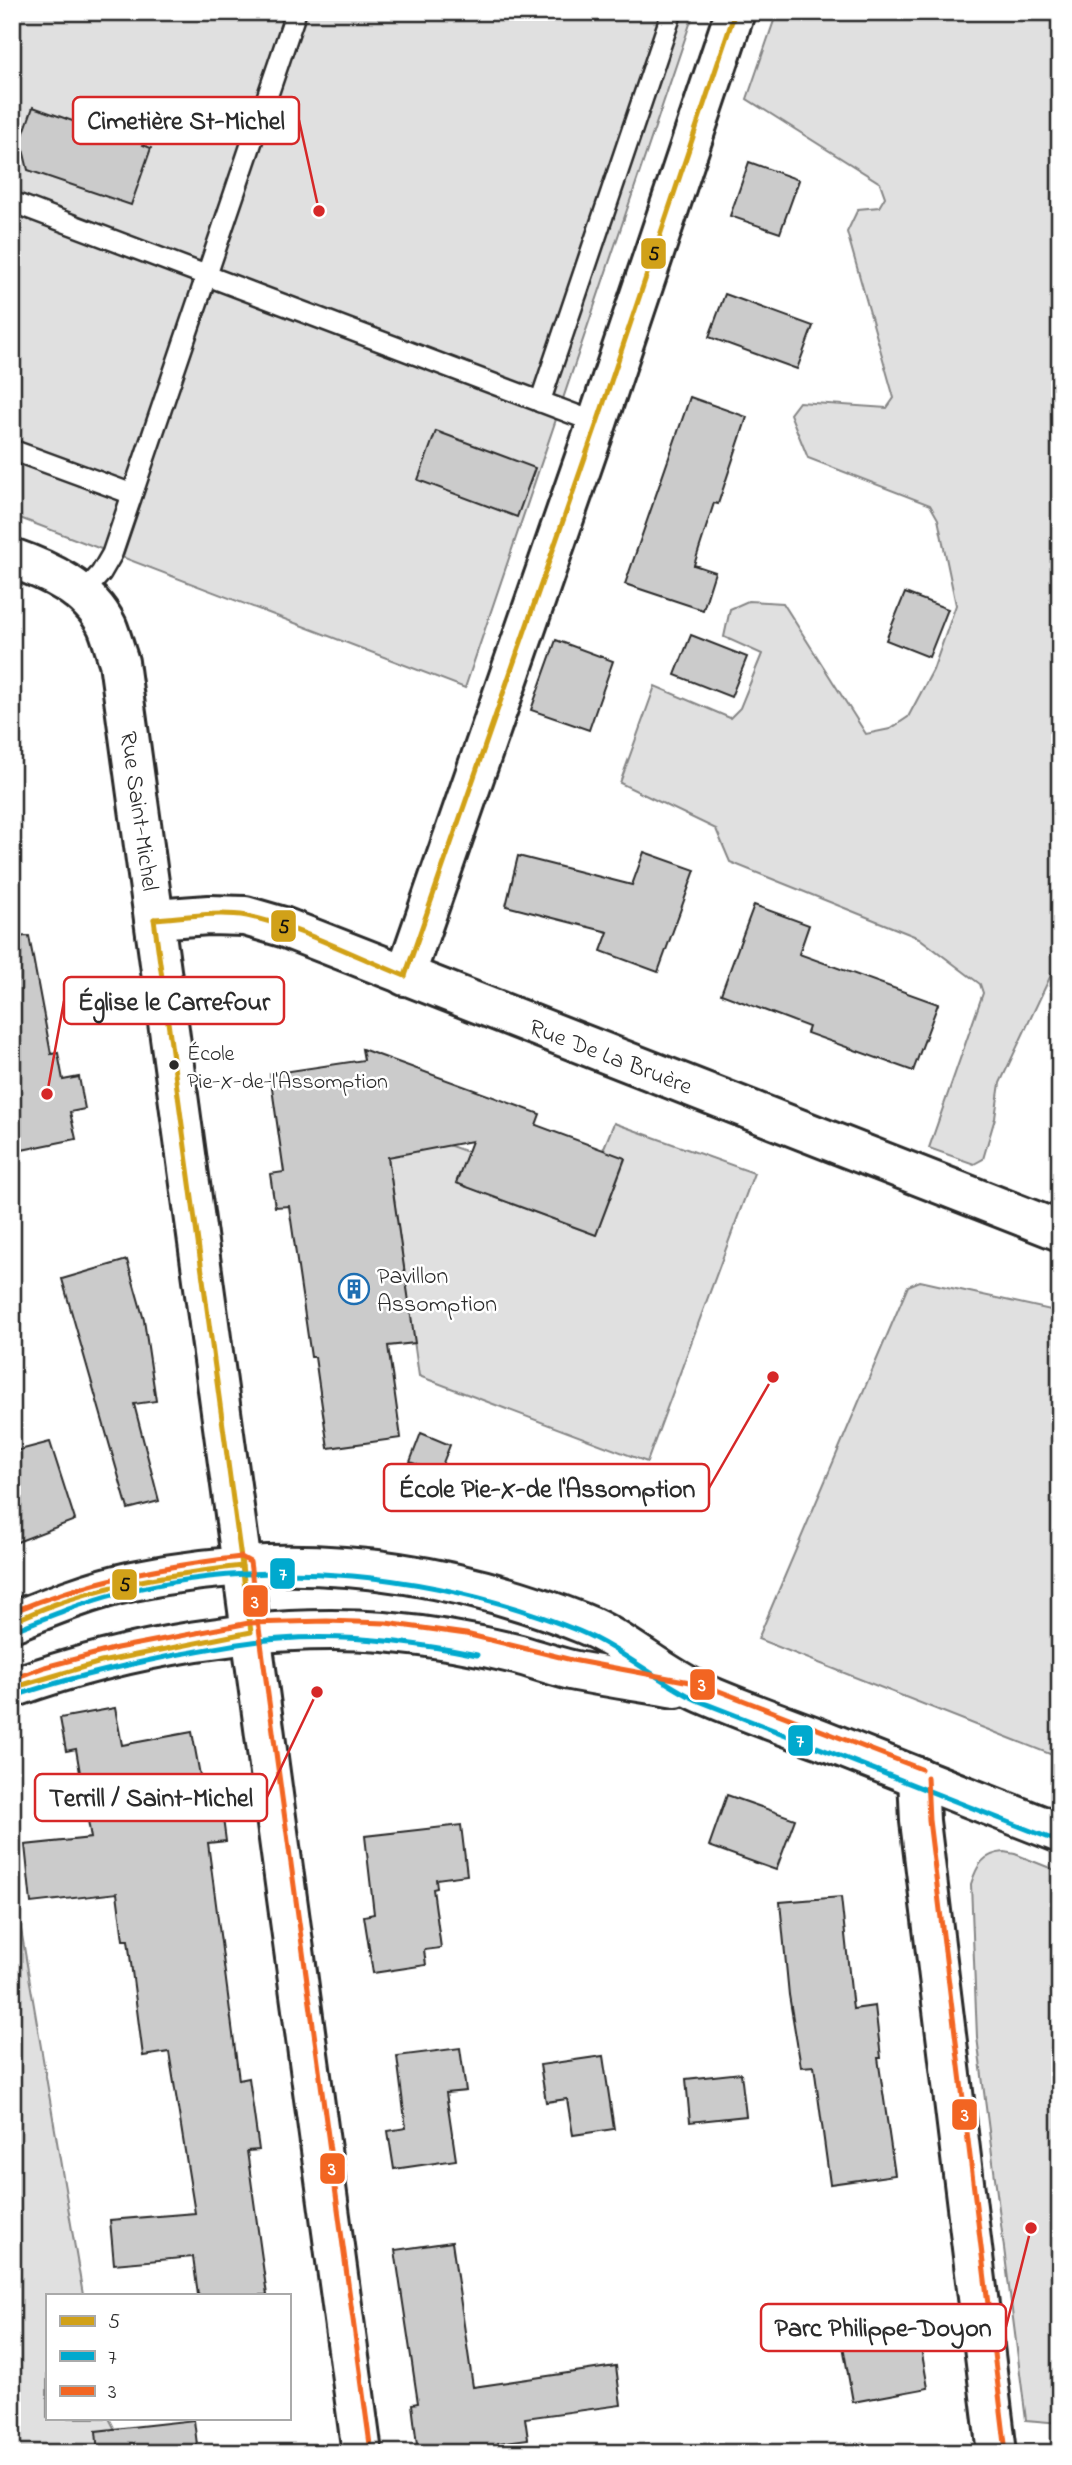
<svg xmlns="http://www.w3.org/2000/svg" width="1072" height="2465" font-family="'Indie Flower',sans-serif">
<style>
.green{fill:#e0e0e0;stroke:#868686;stroke-width:2}
.building{fill:#cbcbcb;stroke:#2b2b2b;stroke-width:2}
.lines{fill:none;stroke-linecap:round;stroke-linejoin:round}
.lane-casing{stroke:#2b2b2b;stroke-width:24}
.street-casing{stroke:#2b2b2b;stroke-width:44}
.secondary-casing{stroke:#2b2b2b;stroke-width:44}
.lane{stroke:#fff;stroke-width:19}
.street{stroke:#fff;stroke-width:38}
.secondary{stroke:#fff;stroke-width:38}
.bus-1-casing{stroke:#fff;stroke-width:10}
.bus-2-casing{stroke:#fff;stroke-width:10}
.bus-3-casing{stroke:#fff;stroke-width:10}
.bus-1{stroke:#d1a119;stroke-width:5}
.bus-2{stroke:#00a9ce;stroke-width:5}
.bus-3{stroke:#f26522;stroke-width:5}
.bus-dot{fill:#2b2b2b;stroke:#fff;stroke-width:2.5}
.labels{text-anchor:middle;stroke-width:5;stroke-linejoin:round;paint-order:stroke}
.bus-label{font-size:22px;fill:#2b2b2b;stroke:#fff;text-anchor:start}
.street-label{font-size:24px;fill:#2b2b2b;stroke:#fff}
.poi-label{font-size:24px;fill:#2b2b2b;stroke:#fff;text-anchor:start}
.leader{fill:none;stroke:#d62828;stroke-width:2.5}
.callout-dot{fill:#d62828;stroke:#fff;stroke-width:2.5}
.callout{fill:#fff;stroke:#d62828;stroke-width:2.5}
.callout-label{font-size:26px;text-anchor:middle;font-weight:bold;fill:#2b2b2b}
.line-badge{stroke:#fff;stroke-width:2.5}
.badge-label{font-size:19px;text-anchor:middle;font-weight:bold;fill:#fff}
.pale-badge-label{font-size:19px;text-anchor:middle;font-weight:bold;fill:#111}
</style>
<rect width="100%" height="100%" fill="#fff"/>
<filter id="ink" filterUnits="userSpaceOnUse"><feTurbulence type="fractalNoise" baseFrequency=".0143" numOctaves="2"/><feDisplacementMap in="SourceGraphic" scale="14" xChannelSelector="R" yChannelSelector="G"/><feConvolveMatrix kernelMatrix="1 2 1 2 8 2 1 2 1" color-interpolation-filters="sRGB"/></filter>
<g filter="url(#ink)">
<g class="green">
<path d="M12,12h682l-229,676 -453,-173z"/>
<path d="M777,12h283v944l-60,127 -5,35 -12,41 -9,5 -45,-16 54,-155 -3,-9 -61,-46 -189,-76 -14,-33 -96,-46 35,-97 75,32 10,-10 22,-54 -38,-17 6,-28 18,-8 35,2 83,131 24,-5 18,-12 25,-47 23,-65 -18,-86 -8,-14 -122,-47 -18,-44 9,-12 88,6 7,-10 -47,-166 11,-23 21,-2 6,-10 -5,-14 -133,-84z"/>
<path d="M614,1123l140,50 -107,289 -228,-86 -31,-219 18,-27 62,22 -11,31 139,52 29,-76 -22,-9z"/>
<path d="M920,1281l140,31v446l-302,-119 150,-353z"/>
<path d="M1004,1852l11,2 45,18v551l-34,-3 -49,-383 -6,-153c6,-19 12,-30 33,-32z"/>
<path d="M12,1876l71,419h-36v123h62l18,35h-115z"/>
</g>
<g class="building">
<path d="M33,107l45,16 1,-5 66,23 -2,4 8,3 -20,57 -103,-35 -7,-29z"/>
<path d="M749,162l50,18 -19,53 -50,-17z"/>
<path d="M725,294l88,32 -16,43 -88,-32z"/>
<path d="M690,397l57,20 -29,87 -4,-1 -20,62 21,7 -12,38 -78,-26z"/>
<path d="M436,431l99,37 -18,49 -99,-37z"/>
<path d="M905,593l43,16 -19,48 -43,-17z"/>
<path d="M691,635l56,22 -16,40 -56,-22z"/>
<path d="M556,640l57,21 -24,69 -58,-20z"/>
<path d="M644,852l51,18 -37,102 -57,-21 7,-19 -102,-26 12,-50 114,29z"/>
<path d="M754,905l55,20 -10,29 139,50 -25,67 -106,-38 2,-6 -88,-33z"/>
<path d="M29,936l22,118 7,-1 5,27 16,-3 6,32 -15,3 6,27 -64,13v-215z"/>
<path d="M362,1049l178,65 -4,11 89,33 -29,77 -140,-52 16,-42 -84,16 27,186 -27,3 13,92 -73,10 -13,-91h-4l-22,-151 -14,1 -5,-33 14,-2 -14,-98 94,-14z"/>
<path d="M127,1260l17,60 12,81 -22,3 25,97 -31,8 -66,-230z"/>
<path d="M421,1433l29,12 -11,28 -29,-11z"/>
<path d="M50,1442l25,78 -63,24v-92z"/>
<path d="M115,1708l7,37 70,-13 12,65 16,-1 6,45 -18,2 31,237 10,-2 10,72 -12,1 20,144h-69l-5,-38 -79,7 -4,-44 85,-7 -26,-161 -26,4 -15,-116h-5l-6,-47 -86,10 -6,-58 66,-7 -15,-89 -10,2 -6,-33z"/>
<path d="M727,1795l68,24 -19,51 -67,-24z"/>
<path d="M461,1825l6,50 -31,4 1,9 -4,1 8,59 -17,2 2,15 -53,8 -9,-57 10,-2 -9,-78z"/>
<path d="M841,1897l12,112 22,-3 6,52h-3l17,117 -65,9 -16,-118 -13,1 -12,-72 -9,-93z"/>
<path d="M460,2048l6,43 -20,2 10,67 -62,9 -6,-38 18,-3 -9,-72z"/>
<path d="M603,2056l11,73 -41,6 -6,-36 -21,3 -6,-37z"/>
<path d="M741,2073l5,43 -56,6 -4,-43z"/>
<path d="M452,2242l21,145 143,-21 5,39 -96,13 3,21 -30,4 1,10h-81l-6,-49 6,-1 -23,-153z"/>
<path d="M905,2329l1,4 12,-2 10,57 -75,14 -11,-62z"/>
<path d="M194,2420l4,33h-100l-2,-22z"/>
</g>
<g class="lines">
<g class="lane-casing">
<g id="lane">
<path d="M12,202l585,221"/>
<path d="M540,402l132,-390"/>
<path d="M12,450l120,44"/>
<path d="M83,593l18,-20 11,-19 184,-542"/>
</g>
</g>
<g class="street-casing">
<g id="street">
<path d="M154,919l55,-4 36,1 38,11 777,304"/>
<path d="M405,976l192,-553 138,-411"/>
<path d="M251,1632l111,821"/>
<path d="M918,1777l2,44 77,632"/>
</g>
</g>
<g class="secondary-casing">
<g id="secondary">
<path d="M12,558c37,13 77,31 95,68 5,12 8,25 12,36l132,970"/>
<path d="M12,1622c40,-16 79,-32 121,-41 154,-32 303,-16 449,42 41,16 79,52 120,70 39,17 79,31 119,46 80,32 159,63 239,94"/>
<path d="M12,1688c114,-41 250,-65 372,-56 45,4 92,12 136,23 17,5 34,11 51,15 35,7 70,12 105,18"/>
</g>
</g>
<use href="#lane" class="lane"/>
<use href="#street" class="street"/>
<use href="#secondary" class="secondary"/>
<g class="bus-1-casing">
<g id="bus-1">
<path d="M154,919c30,-2 63,-8 93,-3 50,10 110,41 158,60"/>
<path d="M405,976l192,-553 138,-411"/>
<path d="M12,1622c19,-8 36,-16 55,-22 57,-19 116,-27 175,-34"/>
<path d="M12,1688l89,-26 150,-30 -97,-713"/>
</g>
</g>
<g class="bus-2-casing">
<g id="bus-2">
<path d="M15,1630c35,-14 69,-28 105,-37 150,-38 317,-20 459,38 43,18 78,50 120,70l358,140"/>
<path d="M15,1696c52,-18 106,-30 160,-41 35,-6 70,-14 106,-16 66,-5 131,3 196,16"/>
</g>
</g>
<g class="bus-3-casing">
<g id="bus-3">
<path d="M12,1612c78,-32 145,-45 229,-55l9,5 121,890"/>
<path d="M12,1679l33,-12 72,-19 132,-25 78,-2 59,2 80,11 106,26 129,24 220,85"/>
<path d="M927,1777l2,43 77,632"/>
</g>
</g>
<use href="#bus-1" class="bus-1"/>
<use href="#bus-2" class="bus-2"/>
<use href="#bus-3" class="bus-3"/>
</g>
</g>
<defs>
<g id="building-ring" transform="scale(1.575)"><circle r="9.5" fill="#fff" stroke="#1f6fb2" stroke-width="1.5"/><path d="M-4-6H4V6H1V3H-1V6H-4ZM-2.5-4.3h1.7v1.8h-1.7ZM.8-4.3h1.7v1.8H.8ZM-2.5-1h1.7V.8h-1.7ZM.8-1h1.7V.8H.8Z" fill="#1f6fb2"/></g>
</defs>
<g fill-rule="evenodd">
<use href="#building-ring" x="354" y="1289"/>
</g>
<circle class="bus-dot" cx="174" cy="1065" r="6"/>
<g class="labels">
<g class="bus-label">
<text x="187" y="1060">École<tspan x="187" dy="28">Pie-X-de-l'Assomption</tspan></text>
</g>
<g class="street-label">
<text transform="translate(140 811) rotate(82)" y="8">Rue Saint-Michel</text>
<text transform="translate(611 1056) rotate(21)" y="8">Rue De La Bruère</text>
</g>
<g class="poi-label">
<text x="377" y="1283">Pavillon<tspan x="377" dy="28">Assomption</tspan></text>
</g>
</g>
<path class="leader" d="M319 211L299 120M47 1094L64 1001M773 1377L709 1488M317 1692L267 1797M1031 2228L1006 2327"/>
<g class="callout-dot">
<circle cx="319" cy="211" r="7"/>
<circle cx="47" cy="1094" r="7"/>
<circle cx="773" cy="1377" r="7"/>
<circle cx="317" cy="1692" r="7"/>
<circle cx="1031" cy="2228" r="7"/>
</g>
<g class="callout">
<rect x="73" y="97" width="226" height="47" rx="7"/>
<rect x="64" y="977" width="220" height="47" rx="7"/>
<rect x="384" y="1464" width="325" height="47" rx="7"/>
<rect x="35" y="1774" width="232" height="47" rx="7"/>
<rect x="761" y="2304" width="245" height="47" rx="7"/>
</g>
<g class="callout-label">
<text x="186" y="129">Cimetière St-Michel</text>
<text x="174" y="1010">Église le Carrefour</text>
<text x="547" y="1497">École Pie-X-de l'Assomption</text>
<text x="151" y="1806">Terrill / Saint-Michel</text>
<text x="883" y="2336">Parc Philippe-Doyon</text>
</g>
<g class="line-badge">
<rect x="640" y="237" width="27" height="33" rx="7" fill="#d1a119"/>
<rect x="270" y="909" width="27" height="34" rx="7" fill="#d1a119"/>
<rect x="269" y="1557" width="27" height="33" rx="7" fill="#00a9ce"/>
<rect x="111" y="1568" width="27" height="33" rx="7" fill="#d1a119"/>
<rect x="242" y="1584" width="27" height="34" rx="7" fill="#f26522"/>
<rect x="689" y="1668" width="27" height="33" rx="7" fill="#f26522"/>
<rect x="787" y="1724" width="27" height="33" rx="7" fill="#00a9ce"/>
<rect x="951" y="2098" width="27" height="33" rx="7" fill="#f26522"/>
<rect x="319" y="2152" width="27" height="33" rx="7" fill="#f26522"/>
</g>
<g class="badge-label">
<text x="283" y="1580">7</text>
<text x="255" y="1608">3</text>
<text x="702" y="1691">3</text>
<text x="800" y="1747">7</text>
<text x="965" y="2121">3</text>
<text x="332" y="2175">3</text>
</g>
<g class="pale-badge-label">
<text x="654" y="260">5</text>
<text x="284" y="933">5</text>
<text x="125" y="1591">5</text>
</g>
<rect width="1072" height="2465" fill="none" stroke="#fff" stroke-width="42"/>
<rect x="21" y="21" width="1030" height="2423" fill="none" stroke="#2b2b2b" stroke-width="2.5" filter="url(#ink)"/>
<rect x="46" y="2294" width="245" height="126" fill="#ffffff" stroke="#aaaaaa" stroke-width="2"/>
<rect x="60" y="2316" width="35" height="10" fill="#d1a119" stroke="#aaaaaa" stroke-width="2"/>
<text x="108" y="2328" font-size="21" fill="#2b2b2b">5</text>
<rect x="60" y="2351" width="35" height="10" fill="#00a9ce" stroke="#aaaaaa" stroke-width="2"/>
<text x="108" y="2364" font-size="21" fill="#2b2b2b">7</text>
<rect x="60" y="2386" width="35" height="10" fill="#f26522" stroke="#aaaaaa" stroke-width="2"/>
<text x="108" y="2398" font-size="21" fill="#2b2b2b">3</text>
</svg>
